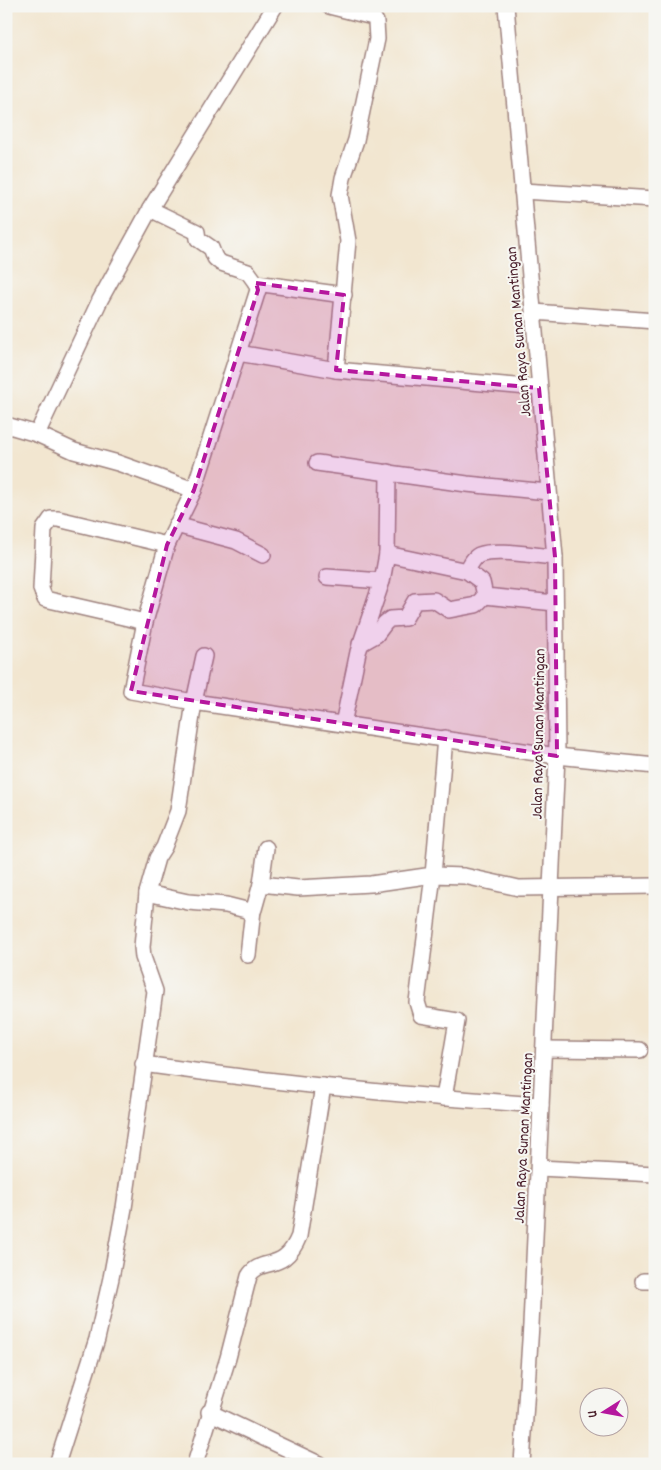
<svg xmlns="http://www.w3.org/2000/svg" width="661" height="1470" font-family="Dekko,sans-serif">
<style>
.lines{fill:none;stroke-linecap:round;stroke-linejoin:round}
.minor-casing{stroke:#9e827e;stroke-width:18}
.minor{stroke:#fff;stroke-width:15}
.marked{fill:#b5179e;fill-opacity:0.2;stroke:#b5179e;stroke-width:4;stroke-dasharray:10 6;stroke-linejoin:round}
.labels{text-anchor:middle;stroke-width:4;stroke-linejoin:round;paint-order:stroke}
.street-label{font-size:16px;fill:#4a1f2b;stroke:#f6f6f2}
</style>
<rect width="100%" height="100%" fill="#f6f6f2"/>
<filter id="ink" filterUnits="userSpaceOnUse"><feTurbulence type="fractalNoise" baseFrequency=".02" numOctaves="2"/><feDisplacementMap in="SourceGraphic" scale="10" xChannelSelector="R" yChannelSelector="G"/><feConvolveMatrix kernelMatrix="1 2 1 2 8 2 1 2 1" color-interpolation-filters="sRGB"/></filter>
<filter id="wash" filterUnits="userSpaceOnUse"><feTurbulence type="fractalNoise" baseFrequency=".0096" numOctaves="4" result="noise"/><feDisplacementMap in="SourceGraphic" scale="20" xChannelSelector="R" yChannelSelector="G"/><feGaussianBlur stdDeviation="1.12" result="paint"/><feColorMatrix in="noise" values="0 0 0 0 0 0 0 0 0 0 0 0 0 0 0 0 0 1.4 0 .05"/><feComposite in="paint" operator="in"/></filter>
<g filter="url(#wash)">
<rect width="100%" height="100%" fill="#f2e6d0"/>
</g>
<g filter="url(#ink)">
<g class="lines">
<g class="minor-casing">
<g id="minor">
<path d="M329,6l44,11 3,5 1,17 -21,101 -13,38 -3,17 8,46 -12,129 203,18"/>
<path d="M506,6l49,551 2,199 -26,569 -9,139"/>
<path d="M522,191l133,8"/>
<path d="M150,209l47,23 1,7 13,9 4,10 6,5 27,9 8,11 88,12"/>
<path d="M534,312l121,9"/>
<path d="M238,353l20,-63 -2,-7"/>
<path d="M6,425l31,9 63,-134 50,-91 125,-203"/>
<path d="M37,434l37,17 44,12 76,27"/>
<path d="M317,463l150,21 81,8"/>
<path d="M176,525l60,16 27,14"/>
<path d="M387,554l80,17 15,11 3,14 70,7"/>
<path d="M467,571c3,-6 6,-13 12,-16 17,-7 57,1 76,2"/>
<path d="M327,577l55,4"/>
<path d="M145,622l-100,-23 -4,-10 3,-60 7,-10h7l109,26"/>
<path d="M360,644l16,-9 9,-12 5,-4 15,-1 10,-17 19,-1 15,10 27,-5 9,-9"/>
<path d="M204,656l-10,46 -63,-11 14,-69 22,-77 27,-55 44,-137 98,17"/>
<path d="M343,724l15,-72 24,-71 5,-27 1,-82"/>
<path d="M261,884l5,-36"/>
<path d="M147,893l41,9 38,3 24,6 4,-2 7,-25 37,4 73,-4 62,-9 12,-137"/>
<path d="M248,955l5,-45"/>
<path d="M544,1049l96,1"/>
<path d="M143,1064c132,19 265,32 398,41"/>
<path d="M444,1098l13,-77 -36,-6 -4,-13 16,-127 31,1 55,12 136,-2"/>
<path d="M539,1168l116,6"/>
<path d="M643,1281h12"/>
<path d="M209,1412l110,52"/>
<path d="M57,1464l40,-125 14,-61 13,-70 31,-217 -12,-34 -1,-10 5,-54 10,-35 7,-11 14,-36 16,-109 363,54 98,10"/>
<path d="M195,1464l33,-106 21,-82c12,-20 35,-2 50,-40l24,-150"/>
</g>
</g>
<use href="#minor" class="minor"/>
</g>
</g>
<path class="marked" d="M256,283l88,12 -8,75 203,18 16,169 2,199 -426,-65 36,-146 27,-55 64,-200z"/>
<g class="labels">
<g class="street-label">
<text transform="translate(517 332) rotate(-95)" y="6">Jalan Raya Sunan Mantingan</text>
<text transform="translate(537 734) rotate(-89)" y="6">Jalan Raya Sunan Mantingan</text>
<text transform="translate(522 1138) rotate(-87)" y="6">Jalan Raya Sunan Mantingan</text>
</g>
</g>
<rect width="661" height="1470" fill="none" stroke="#f6f6f2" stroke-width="25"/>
<g transform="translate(604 1412) rotate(259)"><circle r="24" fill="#f6f6f2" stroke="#b1a0a2"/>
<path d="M0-4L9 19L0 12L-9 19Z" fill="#b5179e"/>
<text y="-8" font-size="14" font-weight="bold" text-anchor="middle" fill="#4a1f2b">U</text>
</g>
</svg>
